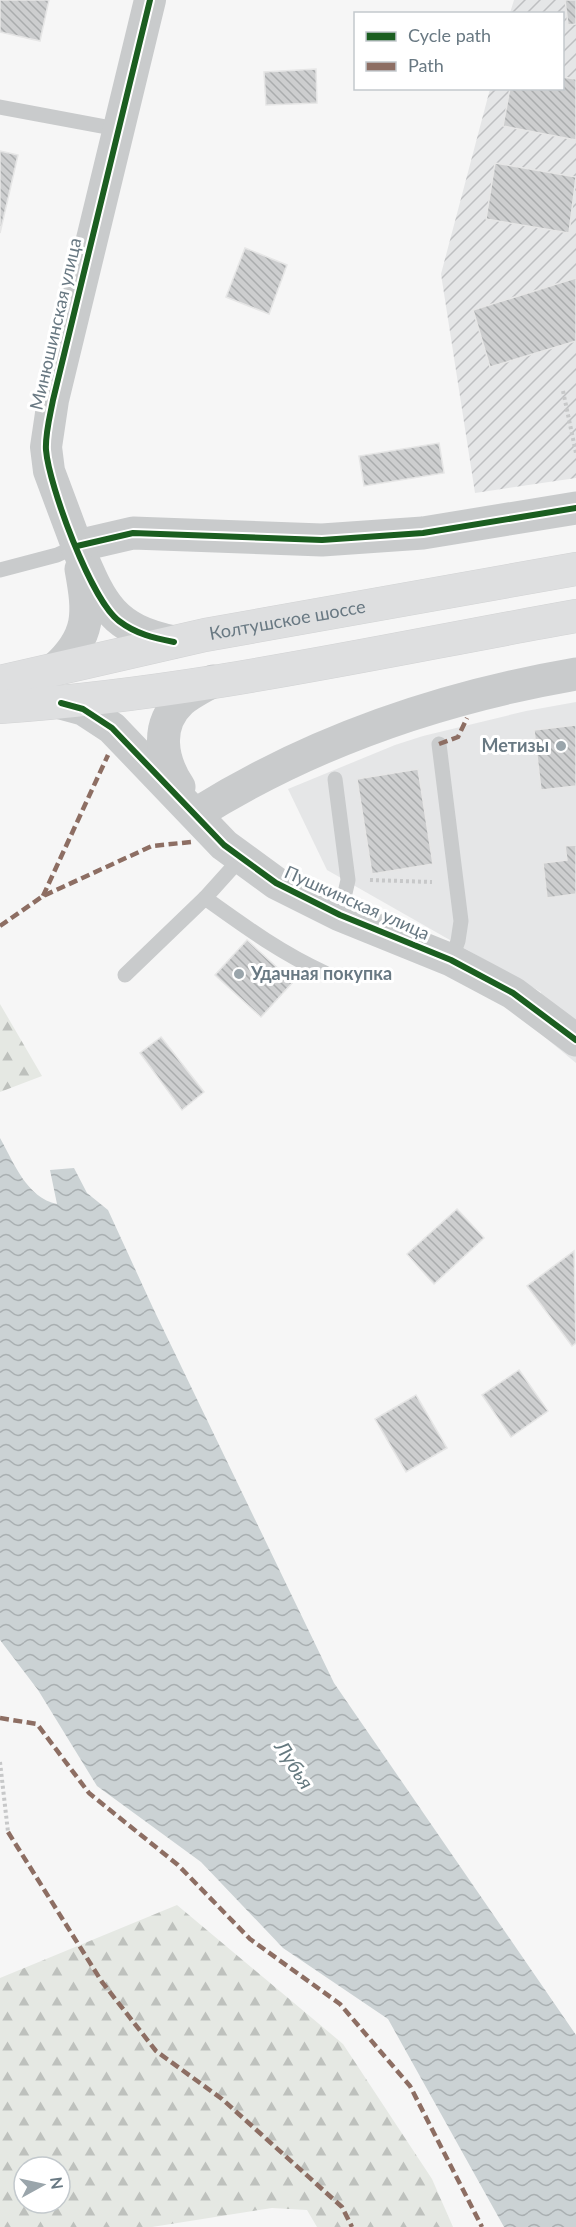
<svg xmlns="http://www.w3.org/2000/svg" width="576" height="2227" font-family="Lato,sans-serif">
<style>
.built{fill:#e5e6e7}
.industrial{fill:url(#industrial-furrows)}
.forest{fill:url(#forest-firs);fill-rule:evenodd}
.water{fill:url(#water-waves)}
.building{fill:url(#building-back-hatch);stroke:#e6e6e6;stroke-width:1.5}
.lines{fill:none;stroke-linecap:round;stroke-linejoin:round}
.secondary-casing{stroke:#d2d3d4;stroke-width:34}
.path{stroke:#c7c8c9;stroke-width:4;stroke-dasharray:3 3;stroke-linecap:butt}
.service{stroke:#c9cbcc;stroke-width:15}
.minor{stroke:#c9cbcc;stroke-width:32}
.tertiary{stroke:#c9cbcc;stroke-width:33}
.secondary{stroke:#dedfe0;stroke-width:33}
.quiet{stroke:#8d6e63;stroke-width:4.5;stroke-dasharray:9 4.5;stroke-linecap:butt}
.cycleway-casing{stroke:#fff;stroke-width:10}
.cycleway{stroke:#1b5e20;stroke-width:6}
.poi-dot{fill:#9aa5ab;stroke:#fff;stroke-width:2}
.labels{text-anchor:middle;stroke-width:6;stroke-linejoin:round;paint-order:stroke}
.street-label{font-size:18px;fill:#697983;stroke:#fff}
.poi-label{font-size:18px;font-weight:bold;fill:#697983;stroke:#fff;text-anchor:end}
.water-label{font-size:20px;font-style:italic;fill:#65797f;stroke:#fff}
</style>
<defs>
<pattern id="industrial-furrows" width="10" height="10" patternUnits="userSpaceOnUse" patternTransform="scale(1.5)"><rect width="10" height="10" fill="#e5e6e7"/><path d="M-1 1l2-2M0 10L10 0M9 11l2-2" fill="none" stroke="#bebfc1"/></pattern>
<pattern id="forest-firs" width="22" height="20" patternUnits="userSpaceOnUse" patternTransform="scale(1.5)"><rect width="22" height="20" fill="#e5e8e3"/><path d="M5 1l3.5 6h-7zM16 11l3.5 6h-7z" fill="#bec1bd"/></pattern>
<pattern id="water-waves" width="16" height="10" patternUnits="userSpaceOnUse" patternTransform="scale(1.5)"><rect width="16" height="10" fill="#cbd2d4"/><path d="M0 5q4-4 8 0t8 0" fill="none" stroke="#a9afb1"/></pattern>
<pattern id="building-back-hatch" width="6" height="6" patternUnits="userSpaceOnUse" patternTransform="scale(1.5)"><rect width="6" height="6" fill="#cdcecf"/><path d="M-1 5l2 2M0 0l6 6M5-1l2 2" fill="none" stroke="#aaacad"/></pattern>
</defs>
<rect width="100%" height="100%" fill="#f6f6f6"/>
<path class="built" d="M576,702v361l-46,-38 11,-33 -214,-122 -39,-81 107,-44 28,-9 103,-25z"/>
<path class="industrial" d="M514,0h62v478l-101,15 -34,-219 49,-185 72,-1v-74l-52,-1z"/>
<g class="forest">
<path d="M0,1004l42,72 -42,16z"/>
<path d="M177,1905l166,139 89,135 21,48h-136l-10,-17 -35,-2 -120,19h-152v-249zM24,2167h36v36h-36z"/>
</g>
<path class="water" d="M0,1138c14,25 27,60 57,66l-7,-34 24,-2 13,25 21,17 45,98 181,375 242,352v192h-72l-116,-208 -105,-71 -82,-86 -104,-76 -59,-96 -38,-50z"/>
<g class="building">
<path d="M0,0h49l-9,41 -40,-9z"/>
<path d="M565,0h11v24l-8,1z"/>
<path d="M316,69l1,34 -51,2 -2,-33z"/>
<path d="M562,77l14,2v61l-73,-14 7,-38h52z"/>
<path d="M0,151l18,4 -18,78z"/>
<path d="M495,163l81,14 -7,56 -83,-14z"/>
<path d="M245,248l42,17 -18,49 -43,-17z"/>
<path d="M576,278v63l-86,26 -17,-57z"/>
<path d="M439,443l5,30 -80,13 -5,-30z"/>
<path d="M576,725v61l-35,4 -7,-60z"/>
<path d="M418,769l15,95 -61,10 -15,-95z"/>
<path d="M576,845v49l-29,4 -4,-35 24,-3 -2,-14z"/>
<path d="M247,940l46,42 -32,35 -46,-42z"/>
<path d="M161,1037l43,55 -22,18 -42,-57z"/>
<path d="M457,1209l27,29 -50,46 -27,-30z"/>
<path d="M574,1251l2,92 -4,3 -45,-60z"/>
<path d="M519,1370l29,41 -37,26 -29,-42z"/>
<path d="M416,1395l31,53 -41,24 -31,-53z"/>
</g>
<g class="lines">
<g class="secondary-casing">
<g id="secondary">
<path id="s1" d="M0,682l205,-47 371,-66"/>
<path d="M0,707c193,-13 385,-57 576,-91"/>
</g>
</g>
<g class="path">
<path d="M563,391l13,62"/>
<path d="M370,880l62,2"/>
<path d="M0,1762l8,70"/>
</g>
<g class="service">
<path d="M0,107l117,22"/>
<path d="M0,570l57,-15 20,-9"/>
<path d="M439,744l22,177 -3,20 -7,19"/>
<path d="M335,779l13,101 -8,35"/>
<path d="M205,898l36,-40"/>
<path d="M125,975l80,-77c39,28 76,55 120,75"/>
</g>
<path class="minor" d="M77,546l-28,-75 -3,-24 7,-47 97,-400"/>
<g class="tertiary">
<path d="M77,546l56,-13 189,7 101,-7 153,-25"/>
<path d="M77,546c24,56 33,83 97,96"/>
<path d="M56,668c35,-32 33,-55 25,-99"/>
<path d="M61,703l22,6 29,19 112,117 52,38 64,32 111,45 62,33 63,47"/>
<path d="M179,787c-18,-27 -24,-62 2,-86 9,-8 22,-14 32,-20"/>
<path d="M196,814c115,-72 247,-117 380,-140"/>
</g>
<use href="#secondary" class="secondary"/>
<g class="quiet">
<path d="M439,744l19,-7 9,-19"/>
<path d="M43,896l65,-141"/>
<path d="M0,926l43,-30 109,-50 39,-4"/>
<path d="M0,1718l37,6 52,69 89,72 72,74 90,65 70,82 72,141"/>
<path d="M8,1832l94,150 54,69 66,48 120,108 10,20"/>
</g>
<g class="cycleway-casing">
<g id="cycleway">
<path d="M150,0l-97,400c-3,16 -8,34 -7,50 3,36 45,150 73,171 17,13 35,17 55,21"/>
<path d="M77,546l56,-13 189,7 101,-7 153,-25"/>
<path d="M61,703l22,6 29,19 112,117 52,38 64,32 111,45 62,33 63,47"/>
</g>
</g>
<use href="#cycleway" class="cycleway"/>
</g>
<g class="poi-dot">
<circle cx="561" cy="746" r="6"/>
<circle cx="239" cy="974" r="6"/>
</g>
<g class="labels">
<g class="street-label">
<text transform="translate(56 324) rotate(-77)" y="6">Минюшинская улица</text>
<text dy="6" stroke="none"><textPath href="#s1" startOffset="294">Колтушское шоссе</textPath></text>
<text transform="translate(357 903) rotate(24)" y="6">Пушкинская улица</text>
</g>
<g class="poi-label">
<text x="549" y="752">Метизы</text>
<text x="251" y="980" text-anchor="start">Удачная покупка</text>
</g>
<g class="water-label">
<text transform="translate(294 1765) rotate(57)" y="7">Лубья</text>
</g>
</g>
<rect x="354" y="12" width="210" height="78" fill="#ffffff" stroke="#c3c9cd" stroke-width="1.5"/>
<rect x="366" y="32" width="30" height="9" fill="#1b5e20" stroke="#c3c9cd" stroke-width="1.5"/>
<text x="408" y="42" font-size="18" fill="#697983">Cycle path</text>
<rect x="366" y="62" width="30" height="9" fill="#8d6e63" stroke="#c3c9cd" stroke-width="1.5"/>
<text x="408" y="72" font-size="18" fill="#697983">Path</text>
<g transform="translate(42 2185) rotate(82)"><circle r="28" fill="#ffffff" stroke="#c3c9cd" stroke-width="1.5"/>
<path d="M0-4.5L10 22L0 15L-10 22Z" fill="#9aa5ab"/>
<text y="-9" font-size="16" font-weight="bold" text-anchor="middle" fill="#697983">N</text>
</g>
</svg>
